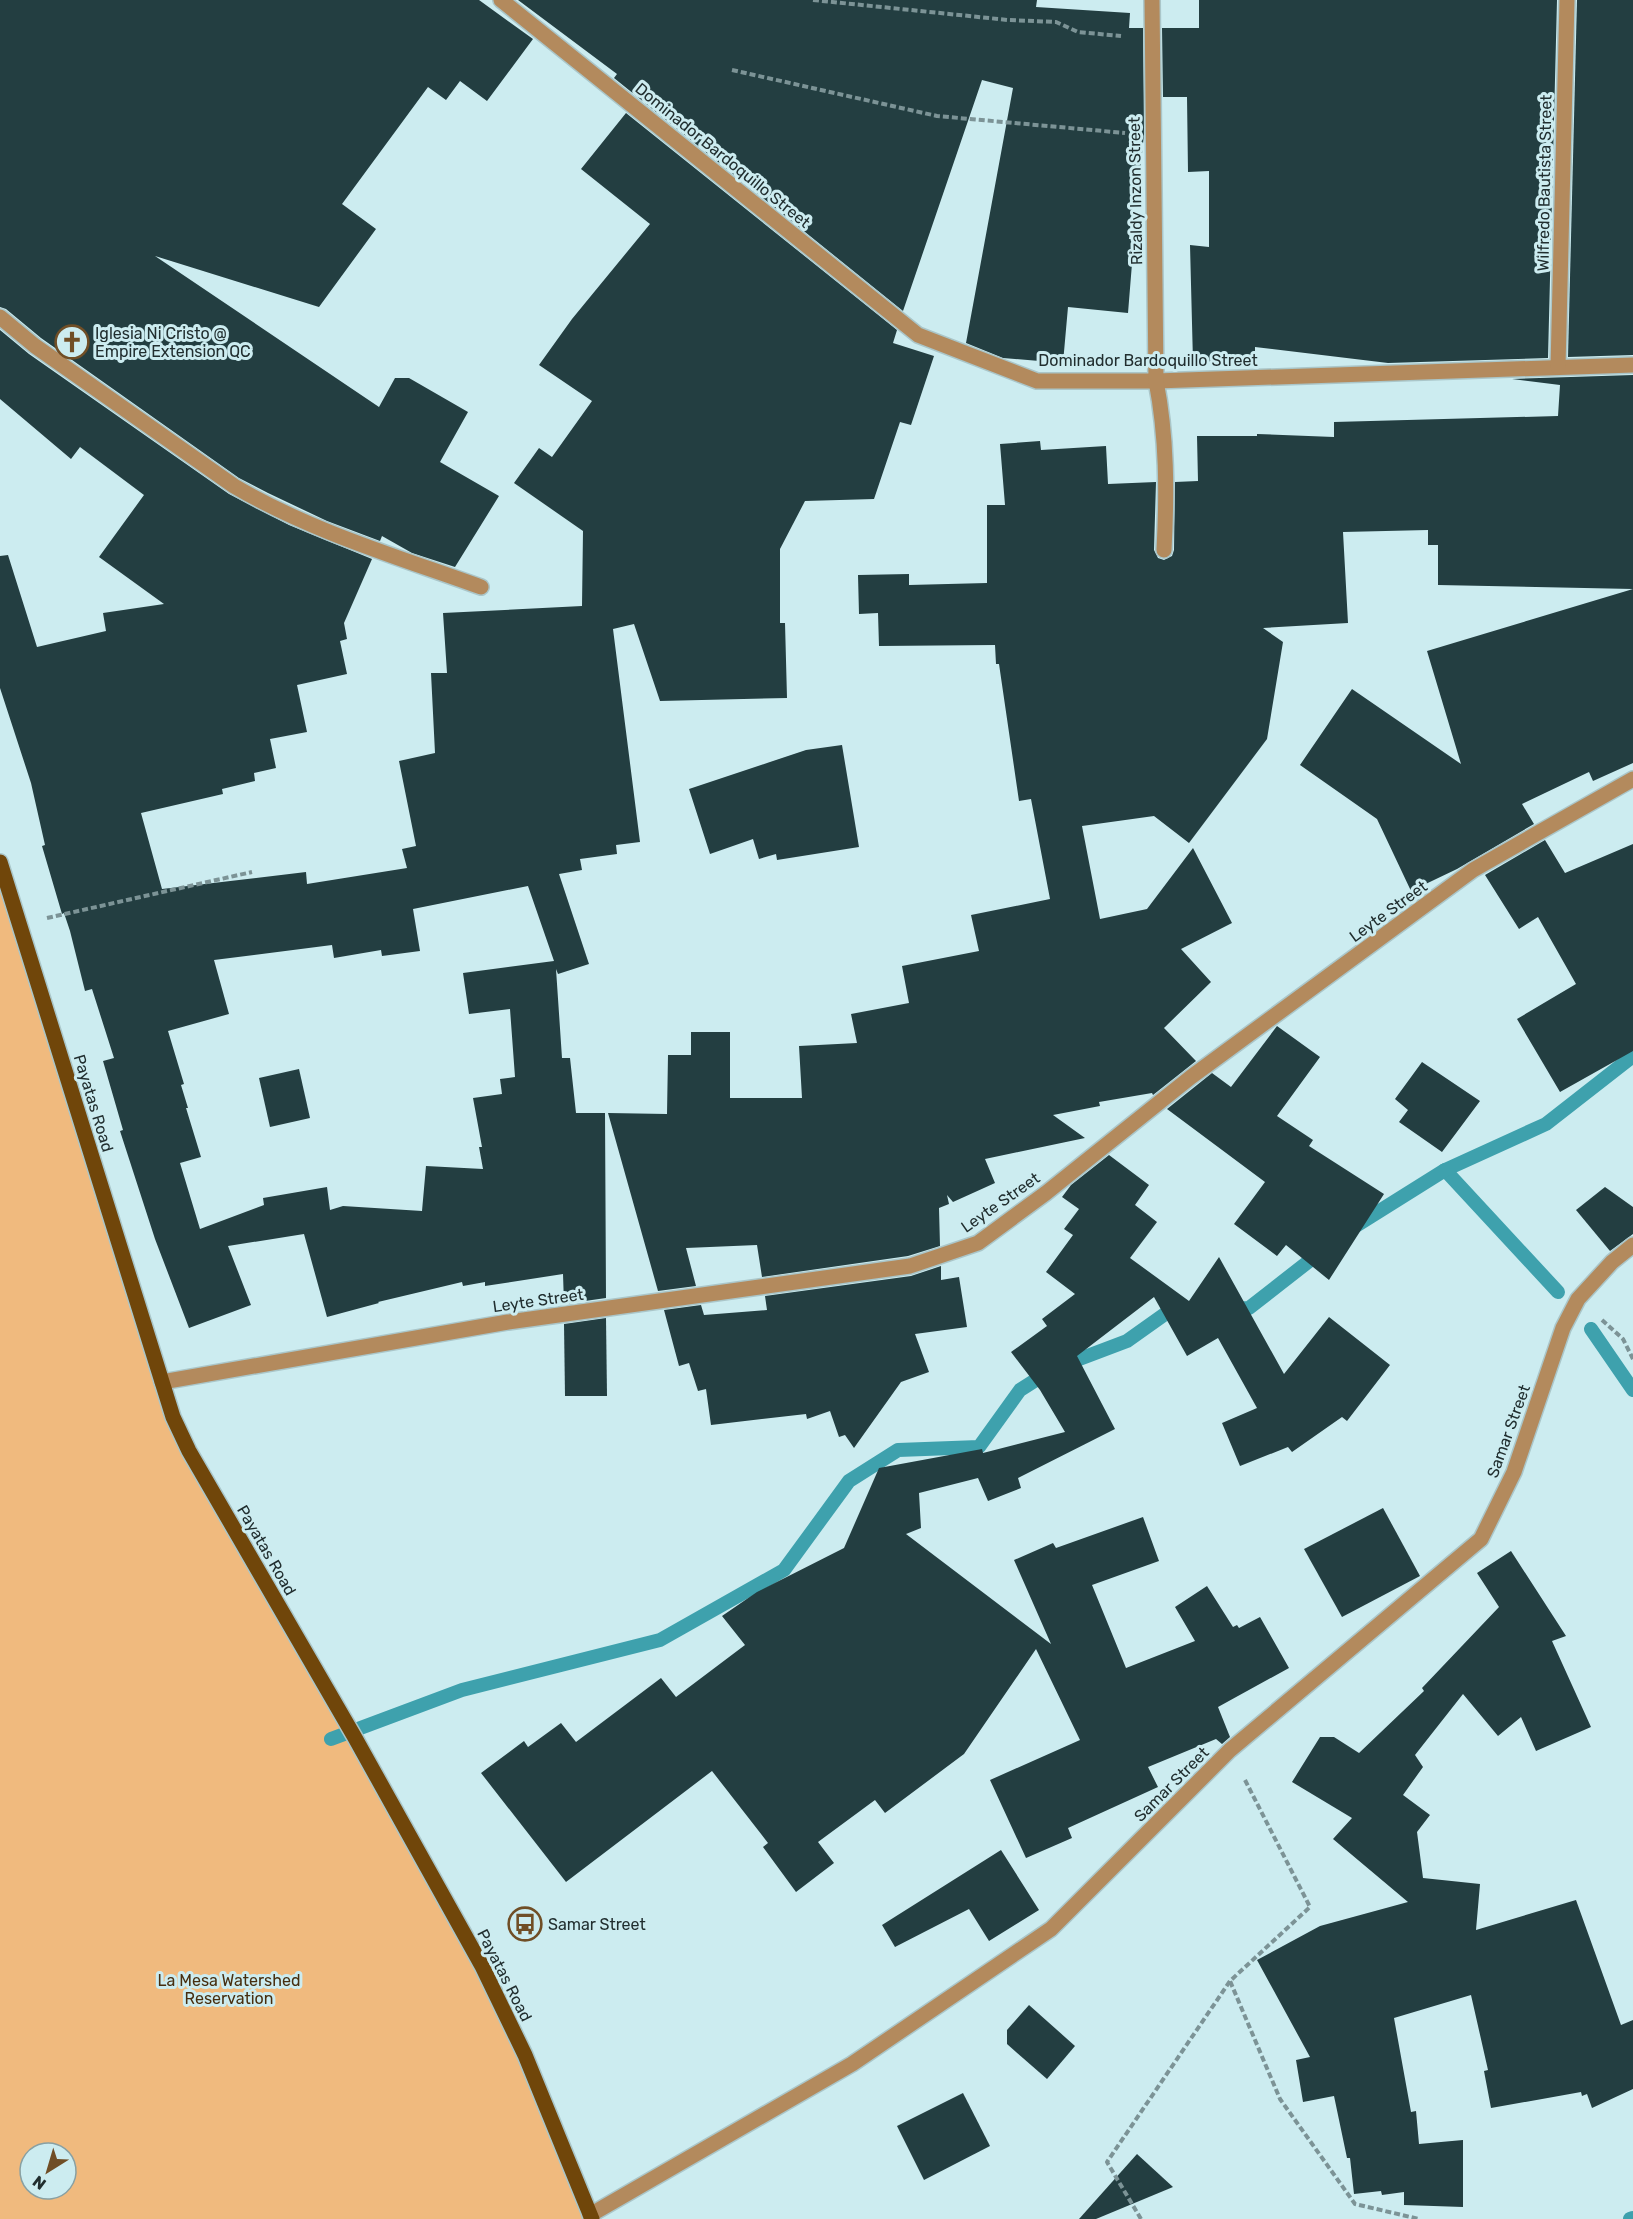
<svg xmlns="http://www.w3.org/2000/svg" width="1633" height="2219" font-family="Rubik,sans-serif">
<style>
.green{fill:#f0ba7e;fill-rule:evenodd}
.lines{fill:none;stroke-linecap:round;stroke-linejoin:round}
.stream{stroke:#3ea1ad;stroke-width:14}
.building{fill:#233e41;fill-rule:evenodd}
.minor-casing{stroke:#aac6c9;stroke-width:18}
.primary-casing{stroke:#aac6c9;stroke-width:18}
.path{stroke:#7c9396;stroke-width:4;stroke-dasharray:6 3;stroke-linecap:butt}
.minor{stroke:#b38a5d;stroke-width:15}
.primary{stroke:#70460a;stroke-width:15}
.labels{text-anchor:middle;stroke-width:6;stroke-linejoin:round;paint-order:stroke}
.street-label{font-size:16px;fill:#212e2f;stroke:#ccecf0}
.poi-label{font-size:16px;fill:#212e2f;stroke:#ccecf0;text-anchor:start}
.park-label{font-size:16px;fill:#472e0f;stroke:#ccecf0}
</style>
<rect width="100%" height="100%" fill="#ccecf0"/>
<path class="green" d="M0,862l173,555 327,587 92,215h-592zM30,2153h36v36h-36z"/>
<g class="lines">
<g class="stream">
<path d="M1445,1170l113,122"/>
<path d="M1354,1227l91,-57 101,-46 87,-68"/>
<path d="M1229,1309l20,-1 73,-57"/>
<path d="M1591,1329l42,61"/>
<path d="M331,1739l131,-49 198,-50 124,-70 65,-89 49,-31 81,-3 41,-57 33,-21 74,-28 38,-27 18,-1"/>
<path d="M1630,2219l3,-1"/>
</g>
</g>
<g class="building">
<path d="M0,0h479l54,39 -46,62 -27,-20 -14,19 -18,-13 -86,117 34,25 -57,78 -164,-51 224,151 16,-29h14l59,34 -28,50 59,34 -44,71 -43,-14 -30,-17 -2,5 -53,-20 -59,-28 -29,-15 -198,-140 -35,-29 -6,-2z"/>
<path d="M518,0h519l-1,7 94,6 -1,15h14l1,106 -4,39h-3l-8,66h5l-6,74 -60,-6 -5,56 -60,-5 -37,-15 47,-255 -31,-8 -79,231 -289,-233 3,-4z"/>
<path d="M1199,0h358l-9,358 -160,5 -133,-16v15h-62l-3,-117 19,2v-76l-21,1 -1,-75h-24l-1,-69h37z"/>
<path d="M1577,0h56v355l-65,2z"/>
<path d="M626,113l271,217 -4,13 41,13 -23,69 -11,-3 -26,77 -69,2 -25,48v74h5l2,75 -127,3 -26,-77 -21,5 27,213 -24,3 1,9 -37,5 2,11 -23,4 30,90 -31,10 -2,-5 6,89h8l6,55h29l1,185 -42,6 -1,-30 -78,12v-4l-22,4 -1,-4 -84,20 1,1 -52,14 -23,-83 -76,12 23,59 -62,23 -34,-89 -35,-108 3,-1 -20,-69 11,-3 -22,-69 -7,2 -15,-60 -6,-18 -2,1 -20,-68 3,-1 -14,-62 -31,-95v-132l8,-1 29,92 69,-16 -3,-18 61,-9 -65,-47 45,-62 -64,-48 -9,12 -71,-60v-69l29,24 200,140 60,31 83,34 -28,64 3,16 -7,2 7,33 -50,11 10,47 -37,7 6,29 -22,5 1,8 -33,8 1,5 -82,19 21,76 144,-17 1,12 100,-16 -5,-19 14,-3 -17,-85 36,-8 -4,-80h16l-4,-60 139,-7 1,-75 -69,-48 25,-35 13,9 40,-56 -53,-36 33,-46 78,-95 -69,-55zM528,886l26,75 -91,12 6,41 41,-5 5,68 -15,2 2,15 -29,4 9,49h-3l4,22 -57,-3 -4,45 -79,-5 -13,4 -3,-23 -64,11 1,7 -64,24 -20,-66 21,-6 -15,-49h2l-7,-23 3,-1 -16,-53 61,-17 -15,-54 118,-15 2,13 47,-8 1,6 38,-5 -7,-42z"/>
<path d="M1633,375v214l-195,-4v-40h-10v-15l-85,2 5,91 -85,5 20,14 -16,97 -78,104 -35,-27 -72,10 18,93 47,-10 46,-61 39,75 -51,26 30,33 -47,46 32,33 -43,34 -1,-2 -53,9 1,4 -47,9 32,23 -100,21 10,24 -42,19 -6,-7 2,9 -10,4 1,38 -32,10 -146,21 -5,-32 -71,3 10,38 -38,5 -50,-178 59,1 1,-59h23v-23h39v66h72l-3,-52 58,-3 -6,-29 58,-11 -7,-37 77,-15 -8,-36 79,-16 -19,-100 -12,2 -20,-137h-3l-1,-19 -116,1 -1,-33 -19,1 -1,-39 51,-1v11l78,-2v-78h18l-5,-61 40,-3 1,9 65,-4 2,38 48,-2 -2,68 4,8 6,2 8,-4 2,-6 1,-68 23,-1 -1,-45h60v-2l77,3v-15l224,-6 2,-31 -48,-6z"/>
<path d="M1633,589v174l-40,18 -4,-9 -67,32 12,20 -77,45 -46,22 -34,-72 -77,-54 52,-76 109,75 -34,-113z"/>
<path d="M842,745l17,102 -82,13 -1,-6 -17,5 -6,-20 -43,15 -21,-65 117,-39z"/>
<path d="M1545,840l20,33 68,-29v207l-73,41 -43,-73 59,-35 -38,-67 -19,12 -34,-54z"/>
<path d="M1277,1026l43,31 -43,59 36,24 -4,6 75,48 -55,86 -43,-35 -9,11 -43,-32 31,-42 -98,-73 45,-36 19,14z"/>
<path d="M1422,1062l58,39 -38,51 -43,-30 9,-12 -13,-11z"/>
<path d="M299,1069l11,49 -40,9 -11,-49z"/>
<path d="M1109,1155l40,30 -14,20 22,17 -27,36 59,43 30,-44 65,117 45,-57 61,48 -43,56 -5,-4 -50,35 -4,-5 -48,19 -18,-43 35,-15 -39,-70 -31,18 -33,-59 -77,59 38,73 -97,49 3,10 -33,13 -10,-23 -59,15 2,35 -15,6 145,110 -37,-84 39,-17 3,5 87,-31 16,44 -67,24 34,83 69,-27 -20,-34 32,-21 26,41 4,-2 2,3 21,-11 29,51 -71,39 12,30 -8,7 -6,-5 -68,28 10,20 -90,41 4,10 -46,20 -36,-78 90,-40 -44,-91 -72,105 -79,59 -10,-13 -57,42 16,21 -38,29 -33,-45 5,-4 -56,-72 -146,111 -85,-109 43,-32 4,6 33,-24 15,19 85,-64 15,19 69,-52 -23,-29 35,-24 87,-44 35,-80 103,-19 1,4 82,-21 -25,-42 -29,-38 36,-26 -5,-7 33,-25 -29,-22 27,-37 -9,-6 15,-20 -17,-12 9,-12z"/>
<path d="M1605,1187l28,20v27l-23,17 -34,-41z"/>
<path d="M941,1266v14l18,-3 8,50 -52,7 14,38 -28,10 -47,66 -9,-13 -6,2 -9,-26 -23,8 -1,-5 -95,11 -5,-36 -8,2 -9,-28 -10,3 -15,-56 37,-5 3,10 63,-5 -2,-14 146,-20z"/>
<path d="M606,1318l1,78h-42l-1,-72z"/>
<path d="M1383,1508l37,68 -78,41 -38,-68z"/>
<path d="M1511,1551l55,85 -14,5 39,86 -55,24 -15,-34 -23,19 -35,-42 -48,61 8,12 -20,28 27,20 -13,17 6,46 57,6 -4,46 100,-30 45,125 12,-5v69l-41,19 -5,-14 -5,2 -1,-4 -90,16 -7,-37 4,-1 -17,-75 -77,23 17,94 5,-1 3,33 44,-4v67l-59,-2v-13l-22,3 -1,-4 -27,3 -4,-36h-3l-13,-62 -31,6 -7,-42 14,-3 -53,-97 63,-34 88,-24 -75,-63 19,-21 -60,-36 28,-45h14l25,16 65,-62 -2,-3 77,-81 -22,-34z"/>
<path d="M1001,1850l38,60 -50,31 -20,-32 -74,38 -13,-22z"/>
<path d="M1029,2005l46,41 -28,33 -40,-35v-14z"/>
<path d="M963,2093l27,53 -66,34 -27,-54z"/>
<path d="M1137,2154l36,33 -77,32h-17z"/>
</g>
<g class="lines">
<g class="minor-casing">
<g id="minor">
<path d="M501,0l417,335 119,46h119l477,-16"/>
<path d="M1152,0l4,381c11,56 11,112 8,169"/>
<path d="M0,317l35,29 199,140c76,45 164,71 247,101"/>
<path d="M1558,367l9,-367"/>
<path d="M162,1382l346,-60 402,-56 68,-23 68,-50 145,-116 282,-207 160,-91"/>
<path d="M590,2215l262,-151 199,-135 179,-179 251,-211 33,-67 49,-144 15,-29 34,-37 21,-17"/>
</g>
</g>
<g class="primary-casing">
<path id="primary" d="M0,862l173,555 16,34 165,285 128,230 43,89 67,164"/>
</g>
<g class="path">
<path d="M813,0l195,20 48,2 22,10 43,4"/>
<path d="M732,70l205,46 188,17"/>
<path d="M47,918l205,-46"/>
<path d="M1602,1320l21,19 10,20"/>
<path d="M1245,1780l65,127 -80,74 50,118 75,105 64,15"/>
<path d="M1141,2219l-34,-57 123,-181"/>
</g>
<use href="#minor" class="minor"/>
<use href="#primary" class="primary"/>
</g>
<defs>
<g id="church-ring" transform="scale(1.725)"><circle r="9.5" fill="#ccecf0" stroke="#704e26" stroke-width="1.5"/><path d="M-1.2-6h2.4v3.5h3.3v2.4h-3.3V6h-2.4V-.1h-3.3v-2.4h3.3Z" fill="#704e26"/></g>
<g id="bus-ring" transform="scale(1.725)"><circle r="9.5" fill="#ccecf0" stroke="#704e26" stroke-width="1.5"/><path d="M-5-6H5V4H4V6H2V4H-2V6H-4V4H-5ZM-3.5-4V0h7V-4ZM-3.5 1.2v1.5H-2V1.2ZM2 1.2v1.5H3.5V1.2Z" fill="#704e26"/></g>
</defs>
<g fill-rule="evenodd">
<use href="#church-ring" x="72" y="342"/>
<use href="#bus-ring" x="525" y="1924"/>
</g>
<g class="labels">
<g class="street-label">
<text transform="translate(723 155) rotate(39)" y="6">Dominador Bardoquillo Street</text>
<text transform="translate(1544 183) rotate(-89)" y="6">Wilfredo Bautista Street</text>
<text transform="translate(1135 191) rotate(-91)" y="6">Rizaldy Inzon Street</text>
<text x="1148" y="366">Dominador Bardoquillo Street</text>
<text transform="translate(1388 911) rotate(-36)" y="6">Leyte Street</text>
<text transform="translate(94 1103) rotate(73)" y="6">Payatas Road</text>
<text transform="translate(1000 1202) rotate(-35)" y="6">Leyte Street</text>
<text transform="translate(538 1300) rotate(-8)" y="6">Leyte Street</text>
<text transform="translate(1508 1431) rotate(-70)" y="6">Samar Street</text>
<text transform="translate(267 1550) rotate(60)" y="6">Payatas Road</text>
<text transform="translate(1171 1784) rotate(-45)" y="6">Samar Street</text>
<text transform="translate(505 1975) rotate(63)" y="6">Payatas Road</text>
</g>
<g class="poi-label">
<text x="95" y="339">Iglesia Ni Cristo @<tspan x="95" dy="18">Empire Extension QC</tspan></text>
<text x="548" y="1930">Samar Street</text>
</g>
<g class="park-label">
<text x="229" y="1986">La Mesa Watershed<tspan x="229" dy="18">Reservation</tspan></text>
</g>
</g>
<g transform="translate(48 2171) rotate(217)"><circle r="28" fill="#ccecf0" stroke="#88a0a3" stroke-width="1.5"/>
<path d="M0-4.5L10 22L0 15L-10 22Z" fill="#704e26"/>
<text y="-9" font-size="16" font-weight="bold" text-anchor="middle" fill="#212e2f">N</text>
</g>
</svg>
